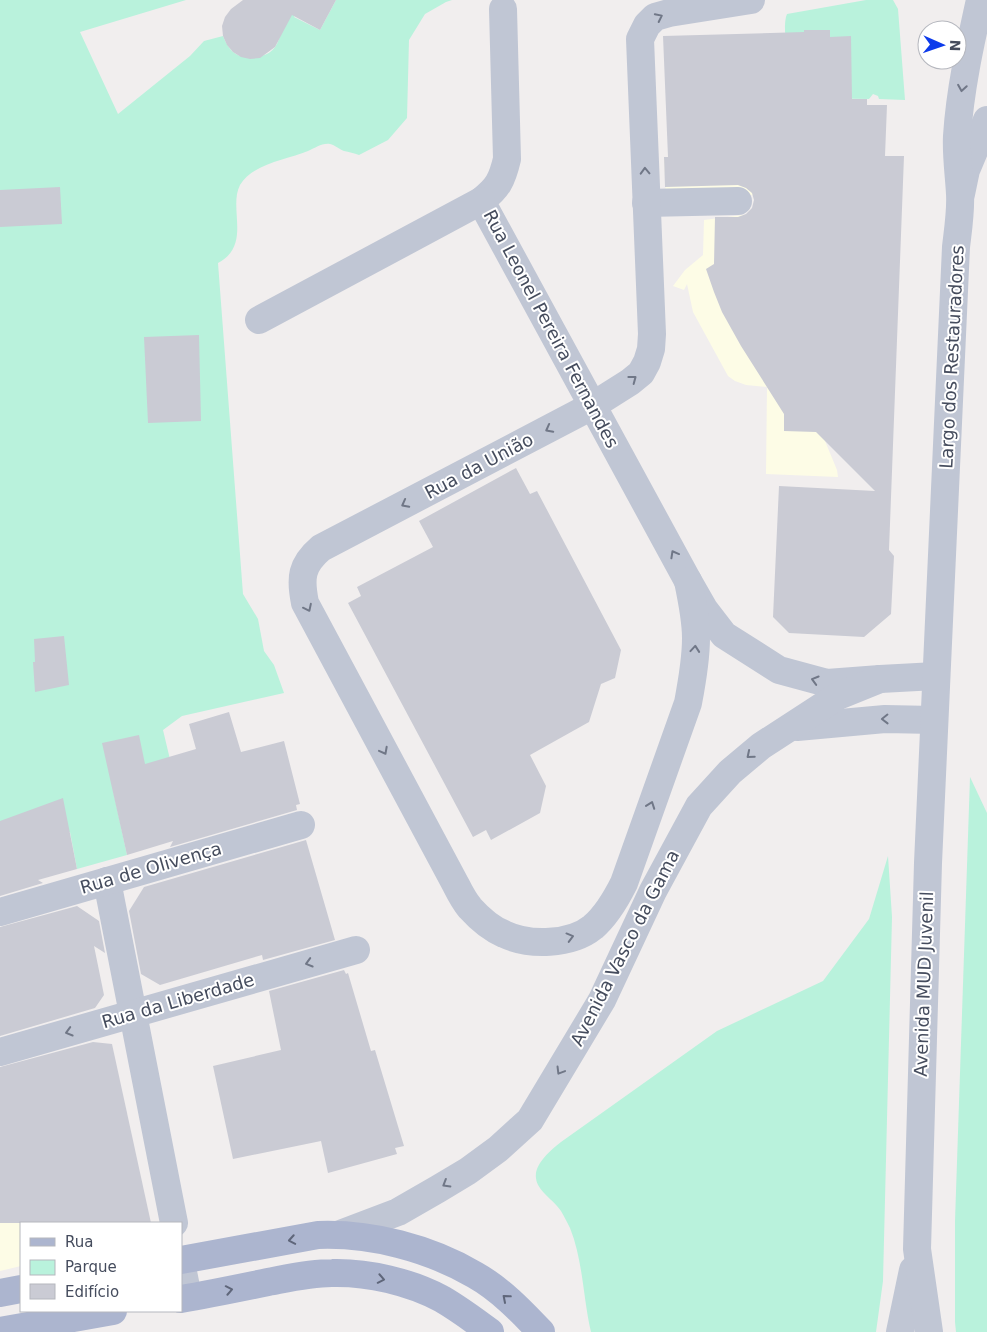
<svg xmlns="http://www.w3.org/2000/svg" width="987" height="1332" font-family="'DejaVu Sans',sans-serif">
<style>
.commercial{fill:#fdfce6}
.green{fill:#b9f2dc}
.building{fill:#cacbd4}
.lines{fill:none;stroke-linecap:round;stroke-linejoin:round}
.minor{stroke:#c0c6d4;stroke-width:28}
.tertiary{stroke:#c0c6d4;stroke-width:28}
.primary{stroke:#acb5cf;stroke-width:28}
.oneway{stroke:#707787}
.oneway2{stroke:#5f667a}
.labels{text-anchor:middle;stroke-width:4;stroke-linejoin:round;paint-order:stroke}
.street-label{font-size:18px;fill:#454c5d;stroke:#fff}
</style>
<rect width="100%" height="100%" fill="#f1eeee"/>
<g class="commercial">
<path d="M727,155h72l26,286 12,29 1,7 -72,-3 1,-87 -21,-2 -11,-4 -7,-5 -35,-64 -6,-28 -3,6 -11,-4 12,-16 18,-15 1,-35 61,-8 1,-17 -100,2 -2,-40z"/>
<path d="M50,1151l15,72h-44v43l-21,5v-105z"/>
</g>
<g class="green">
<path d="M0,0h186l-106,32 38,82 72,-58 14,-15 19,-5c5,12 11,21 25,21 14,1 26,-3 31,-18 1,-3 1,-7 3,-11 5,-10 14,-19 21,-28l-9,17 26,13 16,-30h116l-6,2 -21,12 -16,26 -2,78 -19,22 -29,15c-5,-2 -10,-3 -15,-4 -5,-2 -9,-6 -14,-7 -9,-1 -14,4 -22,7 -21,9 -55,12 -68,34 -12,23 12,60 -22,78l25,331 15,25 6,32 10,14 10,28 -102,23 -19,14 10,42 -60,18 14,65 -50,14 -7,-37 -70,-8z"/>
<path d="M866,0h27l5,9 7,91 -26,-1 -1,-3 -5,-2 -4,5 -72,-1c-4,-19 -17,-68 -10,-84z"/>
<path d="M970,777l17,36v519h-31l-1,-10v-101z"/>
<path d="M888,856l4,61 -9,364 -7,51h-285c-8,-34 -8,-72 -21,-104 -3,-6 -6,-12 -9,-17 -7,-11 -24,-20 -25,-33 -2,-14 15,-28 25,-36l156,-111 106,-50 46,-62z"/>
</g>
<g class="building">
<path d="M243,0h93l-16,30 -28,-15 -17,32 -15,11 -10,1 -9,-2 -8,-5 -6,-7 -4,-9 -1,-10 3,-9 6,-8z"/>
<path d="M804,30h26v7l21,-1 1,63h15v6h20l-2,51h19l-15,394 5,6 -3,58 -27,23 -75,-4 -16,-16 6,-131 96,5 -59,-59 -32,-1v-17l-43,-68 -19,-34 -8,-20 -8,-23 8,-5 1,-47h23l8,-3 6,-6 2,-8 -2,-7 -6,-5 -8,-3 -73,2 -1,-30h4l-5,-121 141,-4z"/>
<path d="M60,187l2,37 -62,3v-37z"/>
<path d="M199,335l2,86 -53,2 -4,-86z"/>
<path d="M516,468l14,26 7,-3 84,159 -6,28 -14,6 -12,38 -59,33 16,31 -6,27 -49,27 -5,-10 -13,7 -125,-234 13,-7 -4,-9 76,-40 -14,-26z"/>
<path d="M64,636l5,49 -34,7 -2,-30h2l-1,-23z"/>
<path d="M229,712l12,40 43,-11 16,63 -4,1 1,5 -127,37 3,-6 -46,14 -25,-112 37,-8 6,29 51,-15 -7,-25z"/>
<path d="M63,798l14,71 -39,11 5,3 -43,13v-75z"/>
<path d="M306,840l29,100 -72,20 -1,-5 -102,30 -19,-11 -12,-63 15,-24z"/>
<path d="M77,906l22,15 6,32 -11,-7 10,49 -9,13 -95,28v-109z"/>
<path d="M344,970l2,4 2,-1 23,78 4,-1 29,96 -9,2 2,6 -69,19 -7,-32 -88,18 -20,-93 68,-16 -12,-59z"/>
<path d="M93,1042l19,2 39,179h-151v-156z"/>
</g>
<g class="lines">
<g class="minor">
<path d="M503,9l4,150c-5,21 -9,29 -26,42l207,380 16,28 20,26 55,35 48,13 53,-4"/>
<path d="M961,194l5,-24 21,-50"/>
<path d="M646,203l92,-2"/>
<path d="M259,320l222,-119"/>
<path d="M688,581c4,19 8,38 8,57 0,22 -4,44 -8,65l-64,180c-8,16 -17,32 -31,44 -22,18 -64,19 -89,7 -12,-5 -25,-16 -34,-26 -5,-6 -10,-15 -14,-23l-151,-282c-5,-25 -4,-38 16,-55l271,-142 38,-24 11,-9 6,-11 4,-13 1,-15 -12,-295 7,-14 8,-8 14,-4 82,-13"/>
<path d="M797,727l88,-8 49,1"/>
<path d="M107,881l67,342"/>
<path d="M0,912l301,-87"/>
<path d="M0,1052l356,-102"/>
<path d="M340,1234l58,-22 40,-23 30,-18 30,-22 32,-29 72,-120 51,-109 46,-85 31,-34 31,-26 77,-50 42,-17 56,-3"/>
<path d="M181,1262l7,35"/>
</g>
<g class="tertiary">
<path d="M900,1332l13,-62"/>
<path d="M929,1332l-12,-83 11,-386 28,-616c2,-17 5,-36 4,-53 -1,-20 -4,-38 -3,-58 3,-46 13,-91 23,-136"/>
</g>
<g class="primary">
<path d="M181,1260l137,-25c53,-2 111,13 157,40 25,14 46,36 66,57"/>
<path d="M0,1293l21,-4"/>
<path d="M181,1299c29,-5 58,-11 87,-17 21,-4 42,-9 64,-9 36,-1 78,9 110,26 17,10 32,21 48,33"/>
<path d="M0,1331l113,-20"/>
</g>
</g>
<defs><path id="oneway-chevron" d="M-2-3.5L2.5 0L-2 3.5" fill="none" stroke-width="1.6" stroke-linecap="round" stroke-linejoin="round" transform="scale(1.25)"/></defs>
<g class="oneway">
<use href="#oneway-chevron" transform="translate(659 17) rotate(-26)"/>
<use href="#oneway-chevron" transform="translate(962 88) rotate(99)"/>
<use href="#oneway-chevron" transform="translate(645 171) rotate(-92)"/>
<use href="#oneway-chevron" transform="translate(633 379) rotate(-37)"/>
<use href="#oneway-chevron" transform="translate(549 429) rotate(152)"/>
<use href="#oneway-chevron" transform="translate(405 504) rotate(152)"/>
<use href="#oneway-chevron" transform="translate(674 554) rotate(-119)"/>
<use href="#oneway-chevron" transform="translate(308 608) rotate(64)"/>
<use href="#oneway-chevron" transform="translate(695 649) rotate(-85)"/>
<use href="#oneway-chevron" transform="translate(815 680) rotate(-164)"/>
<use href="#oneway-chevron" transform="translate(885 719) rotate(179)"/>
<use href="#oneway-chevron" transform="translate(384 751) rotate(62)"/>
<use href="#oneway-chevron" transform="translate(750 755) rotate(140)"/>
<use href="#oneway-chevron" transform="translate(651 805) rotate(-70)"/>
<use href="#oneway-chevron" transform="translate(570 937) rotate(-15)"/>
<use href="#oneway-chevron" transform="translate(309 963) rotate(164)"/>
<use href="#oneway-chevron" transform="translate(69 1032) rotate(164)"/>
<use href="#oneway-chevron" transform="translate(560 1071) rotate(121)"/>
<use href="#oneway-chevron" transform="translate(446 1184) rotate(149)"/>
</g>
<g class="oneway2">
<use href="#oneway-chevron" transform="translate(292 1240) rotate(170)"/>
<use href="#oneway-chevron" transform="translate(381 1279) rotate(11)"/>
<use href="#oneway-chevron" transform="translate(229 1290) rotate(-11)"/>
<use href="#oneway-chevron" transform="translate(506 1298) rotate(-139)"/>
</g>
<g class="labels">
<g class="street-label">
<text transform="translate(551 329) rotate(62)" y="6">Rua Leonel Pereira Fernandes</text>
<text transform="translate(952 357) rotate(-87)" y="6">Largo dos Restauradores</text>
<text transform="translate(479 466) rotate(-28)" y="6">Rua da União</text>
<text transform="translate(151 868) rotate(-16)" y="6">Rua de Olivença</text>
<text transform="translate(625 948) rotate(-63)" y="6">Avenida Vasco da Gama</text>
<text transform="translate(924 984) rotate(-88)" y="6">Avenida MUD Juvenil</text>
<text transform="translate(178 1001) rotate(-16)" y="6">Rua da Liberdade</text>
</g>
</g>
<rect x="20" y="1222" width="162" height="90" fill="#ffffff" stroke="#b5b7be"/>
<rect x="30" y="1238" width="25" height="8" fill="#acb5cf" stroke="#b5b7be"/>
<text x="65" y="1247" font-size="15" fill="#454c5d">Rua</text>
<rect x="30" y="1260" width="25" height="15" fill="#b9f2dc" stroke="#b5b7be"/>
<text x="65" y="1272" font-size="15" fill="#454c5d">Parque</text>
<rect x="30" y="1284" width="25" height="15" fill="#cacbd4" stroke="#b5b7be"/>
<text x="65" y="1297" font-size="15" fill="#454c5d">Edifício</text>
<g transform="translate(942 45) rotate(92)"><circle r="24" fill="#ffffff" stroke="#b5b7be"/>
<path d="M0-4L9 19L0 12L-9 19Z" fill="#0d3beb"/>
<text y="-8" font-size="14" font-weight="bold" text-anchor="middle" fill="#454c5d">N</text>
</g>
</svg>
